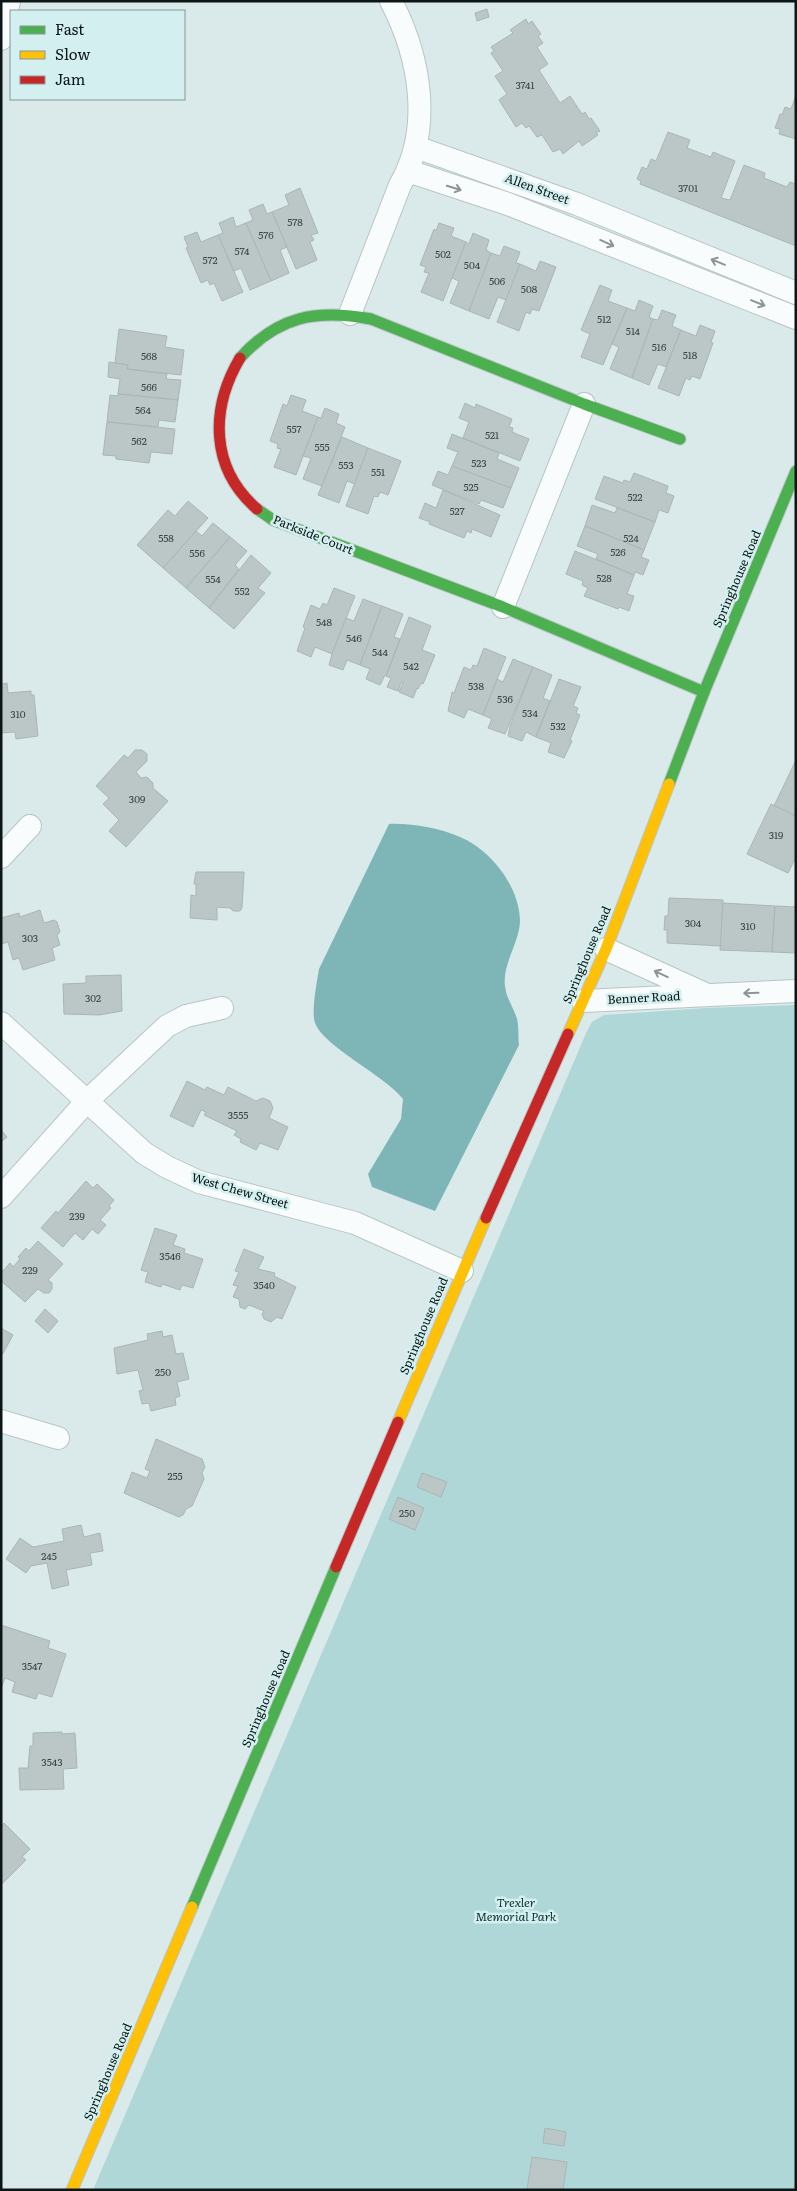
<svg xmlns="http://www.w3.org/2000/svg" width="797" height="2191" font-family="Literata,serif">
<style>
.green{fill:#b0d7d7}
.water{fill:#7eb6b7}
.building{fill:#bbc7c7;stroke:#aab6b6}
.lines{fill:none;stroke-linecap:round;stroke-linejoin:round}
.street-casing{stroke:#b9c5c5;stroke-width:24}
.fast-casing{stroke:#b9c5c5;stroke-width:13}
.slow-casing{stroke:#b9c5c5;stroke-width:13}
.jam-casing{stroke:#b9c5c5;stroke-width:13}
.street{stroke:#f9fcfc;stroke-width:22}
.fast{stroke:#4caf50;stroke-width:11}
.slow{stroke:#ffc107;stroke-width:11}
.jam{stroke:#c62828;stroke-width:11}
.oneway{stroke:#8e9494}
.labels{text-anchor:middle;stroke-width:5;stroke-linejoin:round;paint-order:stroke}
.number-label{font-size:10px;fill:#384242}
.street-label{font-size:12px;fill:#0c1616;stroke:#d4efef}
.park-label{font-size:12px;font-style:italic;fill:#0a3030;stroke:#d4efef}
</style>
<rect width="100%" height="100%" fill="#dae9e9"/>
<path class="green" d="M796,1005v1185h-703l494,-1159 5,-9 12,-7 102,-7z"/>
<path class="water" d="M389,824c22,-1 50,4 71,13 31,13 59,49 60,83 0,22 -18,44 -15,66 1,12 9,22 12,33 2,8 1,18 2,26l-84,166 -63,-24 -4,-13 33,-55 2,-20c-20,-25 -79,-52 -88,-76 -4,-11 2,-42 4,-54z"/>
<g class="building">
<path d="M487,9l2,8 -12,4 -2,-8z"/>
<path d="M526,19l2,5 4,-3 9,13 -3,2 5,7 -6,4 11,17 -9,6 21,33 10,-7 12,18 3,-2 4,7 2,-1 9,13 -4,2 2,2 -16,11 -3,-5 -16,13 -3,-5 -7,3 -11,-17 -5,2 -8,-11 -3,2 -4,-5 -6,4 -17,-27 8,-6 -12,-18 8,-5 -12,-18 3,-2 -3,-4 22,-14 -3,-3z"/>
<path d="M796,95v44l-17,-5 1,-5 -5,-1 5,-14 2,1 3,-8 6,2z"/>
<path d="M668,132l22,8 -3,8 24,9 2,-5 22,9 -14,37 9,2 14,-35 21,8 -1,5 23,9 3,-5 6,2v62l-156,-62 1,-3 -4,-2 5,-12 5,2 4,-10 5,2z"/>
<path d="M300,188l18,45 -7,2 3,5 -4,2 7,18 -21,9 -24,-57 17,-7 -4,-10z"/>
<path d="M263,204l4,10 5,-2 15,35 -7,3 9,23 -18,8 -25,-58 7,-3 -4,-10z"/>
<path d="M233,217l3,10 10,-4 25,58 -21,9 -9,-22 -7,3 -16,-36 5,-2 -4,-10z"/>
<path d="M439,223l15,5 -3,8 15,6 -23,59 -22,-9 8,-19 -5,-1 2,-5 -6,-2 14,-36 2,2z"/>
<path d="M197,232l4,10 17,-7 25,57 -21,9 -8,-18 -4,2 -2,-5 -7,3 -15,-35 2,-1 -4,-10z"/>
<path d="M473,233l16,7 -3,10 5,3 -22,58 -19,-8 9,-22 -7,-3 14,-36 3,2z"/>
<path d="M504,246l16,6 -4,11 4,1 -14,36 -8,-3 -9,22 -20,-8 22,-58 9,3z"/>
<path d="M540,261l16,6 -17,44 -7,-2 -2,5 -4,-2 -7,19 -22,-9 23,-58 16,7z"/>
<path d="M600,285l12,5 -4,11 19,7 -24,57 -22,-8 9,-23 -9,-4z"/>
<path d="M639,300l14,6 -4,11 4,2 -21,59 -22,-9 9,-22 -7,-3 15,-36 8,3z"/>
<path d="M662,310l14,5 -4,11 9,4 -15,37 -8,-3 -9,21 -17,-7 21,-59 5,1z"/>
<path d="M700,325l15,6 -4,11 2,1 -13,36 -8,-3 -2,4 -4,-2 -7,18 -21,-8 23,-58 15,6z"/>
<path d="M119,329l48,7 -2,11 19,3 -3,25 -54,-6 1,-4 -13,-2z"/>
<path d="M109,362l19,3 -1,4 40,5 -1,5 15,1 -3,20 -60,-6 2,-15 -12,-2z"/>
<path d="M118,394l60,6 -3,22 -16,-2 -1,7 -51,-5 3,-27 7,1z"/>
<path d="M291,395l15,5 -4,11 16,6 -22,58 -22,-8 7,-18 -4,-1 1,-4 -8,-3 13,-37 4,2z"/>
<path d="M465,403l10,5 1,-4 36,15 -3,8 4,1 -1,4 17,7 -9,22 -57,-23 6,-16 -10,-4z"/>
<path d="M325,408l14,6 -3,9 9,4 -23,59 -19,-7 8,-21 -8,-2 15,-39 3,1z"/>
<path d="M107,422l68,7 -3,25 -21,-2 -2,11 -33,-4v-3l-13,-1z"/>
<path d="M452,434l47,19 -2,6 22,9 -8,20 -59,-22 6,-14 -11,-4z"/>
<path d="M342,437l26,11 -13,36 -8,-3 -8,22 -21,-8z"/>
<path d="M368,448l33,13 -13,34 -8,-3 -2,5 -4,-1 -6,18 -22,-8z"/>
<path d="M452,466l59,22 -8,20 -22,-8 -2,4 -47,-19 6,-14 10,4z"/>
<path d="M634,473l34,13 -2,7 8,3 -6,17 -9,-3 -4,12 -60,-23 9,-23 19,7 1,-3 6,2z"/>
<path d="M443,490l57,25 -9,22 -19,-8 -1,4 -4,-2 -3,7 -35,-14 1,-2 -11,-4 6,-15 11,5z"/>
<path d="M188,501l20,17 -45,50 -26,-23 31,-35 7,6z"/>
<path d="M592,505l23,8 2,-5 38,14 -11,28 -59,-24z"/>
<path d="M213,523l17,14 -44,51 -23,-20 33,-37 6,5z"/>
<path d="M585,526l59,24 -3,7 8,3 -6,15 -8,-3 -1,3 -38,-16 2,-5 -21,-8z"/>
<path d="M230,537l17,14 -12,14 4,4 -30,39 -23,-20z"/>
<path d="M575,551l59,24 -7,19 7,2 -5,15 -10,-4 -1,2 -34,-13 4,-8 -6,-3 1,-4 -17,-7z"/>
<path d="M251,555l20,18 -13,15 7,5 -31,36 -25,-21z"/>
<path d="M334,588l21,8 -23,58 -17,-7 -4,10 -14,-6 8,-23 -2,-1 8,-22 9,4 3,-6 4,2z"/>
<path d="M363,599l19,7 -22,59 -13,-5 -4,10 -14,-5 3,-11 14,-36 8,3z"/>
<path d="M382,606l21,8 -9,23 6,2 -14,37 -1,-1 -5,10 -14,-6 4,-10 -10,-4z"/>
<path d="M409,617l22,9 -9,24 13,5 -12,29 -2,-1 -3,6 -1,-1 -4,10 -14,-6 4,-10h-2l-3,9 -11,-4 4,-9 -5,-2z"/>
<path d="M484,648l22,9 -23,58 -15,-6 -4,9 -16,-7 4,-19 2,1 10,-26 7,3 2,-5 4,1z"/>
<path d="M513,659l20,8 -28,67 -17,-6 4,-9 -9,-4 14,-36 6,3z"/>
<path d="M533,667l19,8 -9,23 7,3 -14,36 -10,-5 -4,9 -14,-5 2,-10z"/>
<path d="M559,679l22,8 -8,19 5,2 -2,5 4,2 -10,25 2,1 -8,17 -16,-6 3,-9 -15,-6z"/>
<path d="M7,683l1,10 23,-2v4h3l4,41 -22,3 -1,-7 -14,1v-49z"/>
<path d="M135,750h7l5,4v7l-11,11 5,6 6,-1 6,6v5l15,13 -42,46 -17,-16 10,-11 -16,-16 6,-6 -13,-12 28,-31 4,3z"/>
<path d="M796,760v56l-22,-10z"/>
<path d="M771,804l25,12v41l-8,16 -41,-19z"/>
<path d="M196,872h48l-2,36 -2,3h-7l-3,-3 -13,-1v13l-27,-2 1,-23 5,1v-12h-2z"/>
<path d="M669,898l54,2 -2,46 -54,-3v-13h-3l1,-14h3z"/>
<path d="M723,903l52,3 -3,46 -52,-2z"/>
<path d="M775,906l21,1v46l-24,-1z"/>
<path d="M40,910l4,13 10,-3 3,2 3,10 -3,3 3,10 -8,3 3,12 -32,10 -4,-12 -6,2 -5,-18 -7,2v-26l18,-5 1,4z"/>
<path d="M121,975l1,36 -23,4 -35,-1 -1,-30 23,-1v-7z"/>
<path d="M187,1081l18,9 2,-3 17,8 4,-8 28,14 7,-3 7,3 3,7 -4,10 19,9 -10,23 -18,-7 -4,7 -16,-8 1,-3 -7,-4 3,-4 -33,-16 2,-3 -5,-2 -8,17 -23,-11z"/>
<path d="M1,1130l6,7 -6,5z"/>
<path d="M86,1181l7,7 4,-4 17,16 -5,6 2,2 -11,12 6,5 -8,9 -6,-5 -9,11 -8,-7 -12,14 -22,-19 15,-17 2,2z"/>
<path d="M155,1228l22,7 -4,10 12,4 -1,4 19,6 -10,29 -11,-3 -2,5 -18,-6 -1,3 -16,-5 3,-10 -7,-2z"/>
<path d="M38,1241l25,23 -15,16 4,3v6l-3,4h-5l-6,-4 -13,13 -24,-21v-8l9,-10 3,4 7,-8 -2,-2 8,-9 3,3z"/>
<path d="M244,1249l20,8 -6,12 17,4 -1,3 22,11 -14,32 -5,-2 -6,5 -7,-3 -2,-5 2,-3 -15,-6 -4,4 -5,-2 -1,-8 -6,-2 5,-11 -5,-1 6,-13 -4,-1z"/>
<path d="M45,1309l13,12 -10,12 -13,-12z"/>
<path d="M1,1328l12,7 -12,22z"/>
<path d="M162,1331l1,6 9,-2 4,19 7,-1 6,26 -12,3 3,14 -5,2 1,7 -25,6 -2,-8 -7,1 -3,-13 4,-1 -5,-20 -21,4 -3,-26 34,-8 -1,-6z"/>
<path d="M156,1439l46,20 3,8 -3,6 2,6 -12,27 -6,3 -3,6 -4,2 -55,-24 8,-21 15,6 3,-7 -5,-2z"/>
<path d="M422,1473l25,9 -6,15 -24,-10z"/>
<path d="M398,1497l26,11 -9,22 -26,-11z"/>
<path d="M81,1525l3,12 16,-4 3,18 -13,2 2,12 -26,5 3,15 -17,4 -5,-26 -16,3 -5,7 -20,-14 14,-21 13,9 31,-6 -2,-12z"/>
<path d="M1,1625l49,16 -2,7 18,6 -14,43 -14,-4 -2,6 -24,-7 3,-10 -10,-4 -4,11z"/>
<path d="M62,1732v2l13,-1 2,35 -14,1 1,20 -44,1 -1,-22h9l2,-22h3v-13z"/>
<path d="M4,1823l26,26 -8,8 4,3 -25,25v-59z"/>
<path d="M545,2128l21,4 -2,14 -21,-3z"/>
<path d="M532,2157l35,5 -4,28 -36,-1z"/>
</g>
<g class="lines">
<g class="street-casing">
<g id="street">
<path d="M1,39l8,-38"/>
<path d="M416,147l161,57 219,89"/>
<path d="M408,171l100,33 288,114"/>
<path d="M350,314l50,-129c33,-57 20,-128 -9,-184"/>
<path d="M503,607l81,-203"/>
<path d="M1,857l29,-31"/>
<path d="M606,949l97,44"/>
<path d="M583,1001l213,-10"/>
<path d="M1,1023l143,130 23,14 32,15 156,41 107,48"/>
<path d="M1,1197l86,-96 80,-75 19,-10 36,-8"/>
<path d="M1,1421l57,17"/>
</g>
</g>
<g class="fast-casing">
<g id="fast">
<path d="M240,358c38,-42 76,-49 131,-39l213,85 96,35"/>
<path d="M257,509l16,11 230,87 201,85"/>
<path d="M669,784l35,-92 92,-221"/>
<path d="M192,1907l144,-340"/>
</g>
</g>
<g class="slow-casing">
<g id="slow">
<path d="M568,1034l38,-85 63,-165"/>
<path d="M398,1422l88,-204"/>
<path d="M72,2190l120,-283"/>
</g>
</g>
<g class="jam-casing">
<g id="jam">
<path d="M240,358c-30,51 -30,110 17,151"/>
<path d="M486,1218l82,-184"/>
<path d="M336,1567l62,-145"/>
</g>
</g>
<use href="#street" class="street"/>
<use href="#fast" class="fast"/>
<use href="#slow" class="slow"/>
<use href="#jam" class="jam"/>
</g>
<defs><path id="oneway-shaft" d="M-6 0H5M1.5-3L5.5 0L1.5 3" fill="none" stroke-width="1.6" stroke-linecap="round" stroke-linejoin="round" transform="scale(1.25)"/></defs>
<g class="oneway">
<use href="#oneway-shaft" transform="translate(454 188) rotate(17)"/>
<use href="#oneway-shaft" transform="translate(607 243) rotate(24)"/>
<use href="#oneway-shaft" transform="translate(718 262) rotate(-158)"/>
<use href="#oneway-shaft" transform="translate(758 303) rotate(22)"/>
<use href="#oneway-shaft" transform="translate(661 974) rotate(-155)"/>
<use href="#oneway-shaft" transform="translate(751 993) rotate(178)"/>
</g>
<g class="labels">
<g class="number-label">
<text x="525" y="89">3741</text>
<text x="688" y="192">3701</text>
<text x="295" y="226">578</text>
<text x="266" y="239">576</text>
<text x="242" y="255">574</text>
<text x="443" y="258">502</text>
<text x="210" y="264">572</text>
<text x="472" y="269">504</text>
<text x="497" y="285">506</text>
<text x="529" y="293">508</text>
<text x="604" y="323">512</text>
<text x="633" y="335">514</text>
<text x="659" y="351">516</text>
<text x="690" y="359">518</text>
<text x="149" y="360">568</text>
<text x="149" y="391">566</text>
<text x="143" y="414">564</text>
<text x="294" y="433">557</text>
<text x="492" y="439">521</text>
<text x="139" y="445">562</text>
<text x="322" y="451">555</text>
<text x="479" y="467">523</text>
<text x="346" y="469">553</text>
<text x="378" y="476">551</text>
<text x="471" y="491">525</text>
<text x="635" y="501">522</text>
<text x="457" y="515">527</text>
<text x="166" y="542">558</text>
<text x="631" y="542">524</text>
<text x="618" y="556">526</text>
<text x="197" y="557">556</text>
<text x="604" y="582">528</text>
<text x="213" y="583">554</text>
<text x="242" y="595">552</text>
<text x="324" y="626">548</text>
<text x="354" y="642">546</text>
<text x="380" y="656">544</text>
<text x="411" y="670">542</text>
<text x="476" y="690">538</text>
<text x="505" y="703">536</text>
<text x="530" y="717">534</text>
<text x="18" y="718">310</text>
<text x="558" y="730">532</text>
<text x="137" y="803">309</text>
<text x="776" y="839">319</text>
<text x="693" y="927">304</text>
<text x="748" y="930">310</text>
<text x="30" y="942">303</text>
<text x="93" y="1002">302</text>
<text x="238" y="1119">3555</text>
<text x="77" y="1220">239</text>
<text x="170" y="1260">3546</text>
<text x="30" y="1274">229</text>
<text x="264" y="1289">3540</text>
<text x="163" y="1376">250</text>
<text x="175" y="1480">255</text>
<text x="407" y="1517">250</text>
<text x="49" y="1560">245</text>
<text x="32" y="1670">3547</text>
<text x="52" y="1766">3543</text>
</g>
<g class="street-label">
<text transform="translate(537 189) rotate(20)" y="4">Allen Street</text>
<text transform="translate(313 535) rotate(22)" y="4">Parkside Court</text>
<text transform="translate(737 579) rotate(-67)" y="4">Springhouse Road</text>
<text transform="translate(587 955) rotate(-67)" y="4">Springhouse Road</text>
<text transform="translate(644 998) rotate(-3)" y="4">Benner Road</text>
<text transform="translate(240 1191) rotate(16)" y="4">West Chew Street</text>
<text transform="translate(424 1326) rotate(-67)" y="4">Springhouse Road</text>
<text transform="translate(266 1699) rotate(-67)" y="4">Springhouse Road</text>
<text transform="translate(108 2072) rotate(-67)" y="4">Springhouse Road</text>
</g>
<g class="park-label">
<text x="516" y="1907">Trexler<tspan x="516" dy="14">Memorial Park</tspan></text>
</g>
</g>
<rect width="797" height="2191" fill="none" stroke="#0c1616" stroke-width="5"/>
<rect x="10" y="10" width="175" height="90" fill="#d4efef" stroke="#849898"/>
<rect x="20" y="26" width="25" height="8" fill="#4caf50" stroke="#849898"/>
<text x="55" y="35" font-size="15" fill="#0c1616">Fast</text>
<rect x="20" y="51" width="25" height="8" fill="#ffc107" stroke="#849898"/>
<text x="55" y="60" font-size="15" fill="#0c1616">Slow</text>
<rect x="20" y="76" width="25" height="8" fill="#c62828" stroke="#849898"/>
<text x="55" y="85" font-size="15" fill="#0c1616">Jam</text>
</svg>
